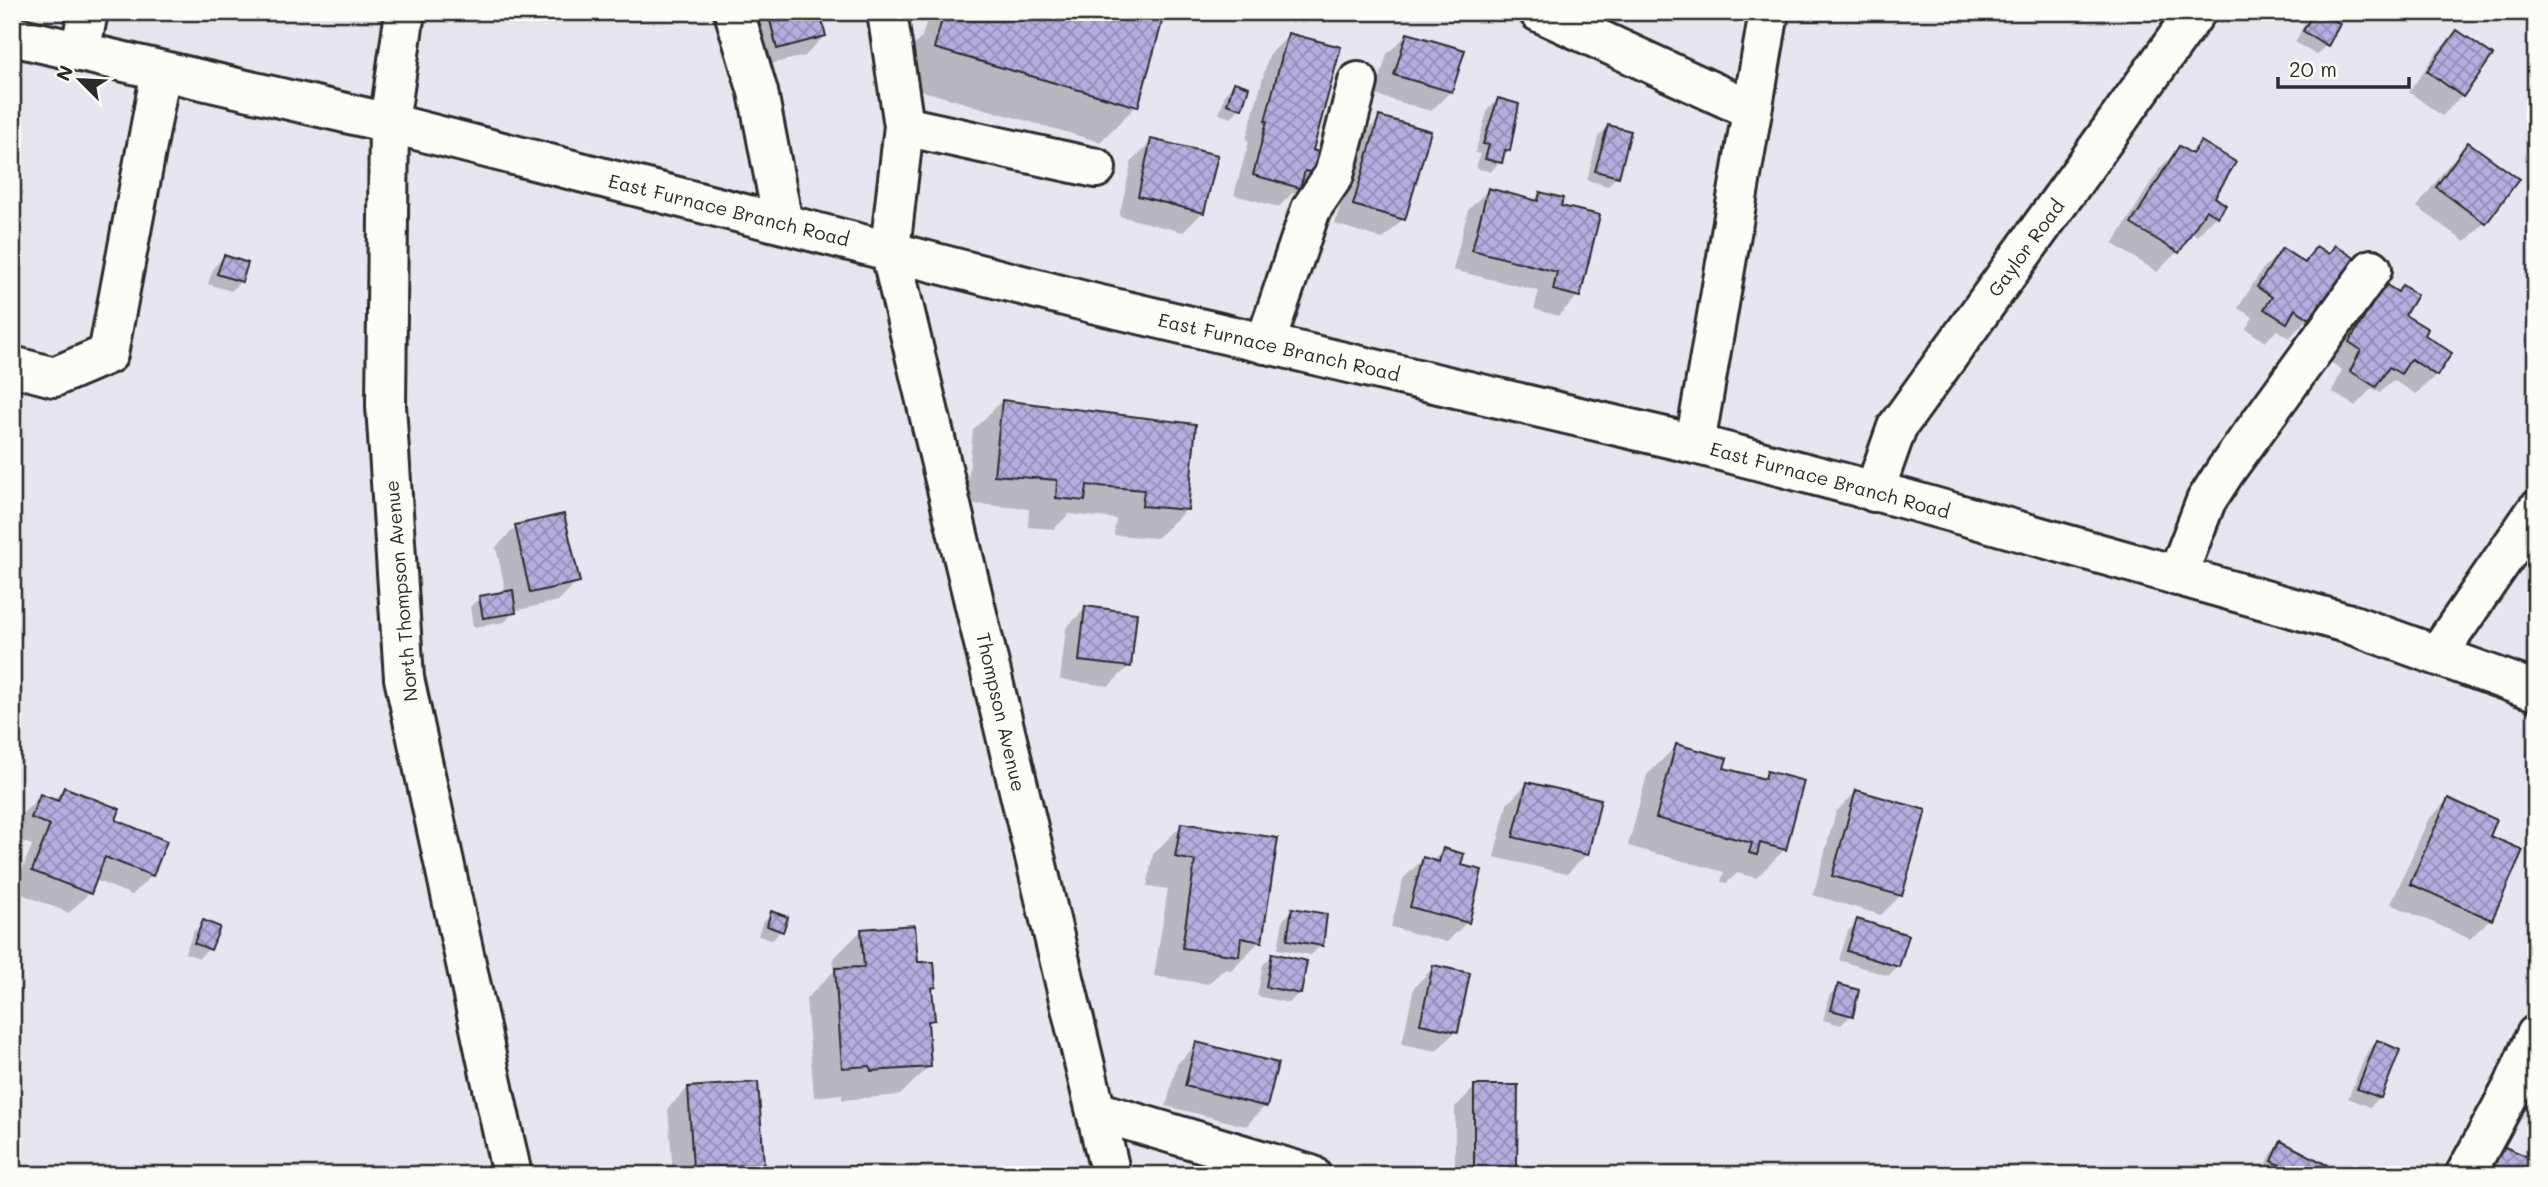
<svg xmlns="http://www.w3.org/2000/svg" width="2548" height="1187" font-family="Mali,sans-serif">
<style>
.shadow{fill:#0003}
.building{fill:url(#building-cross-hatch);stroke:#2b2b2b;stroke-width:2}
.lines{fill:none;stroke-linecap:round;stroke-linejoin:round}
.minor-casing{stroke:#2b2b2b;stroke-width:44}
.major-casing{stroke:#2b2b2b;stroke-width:44}
.minor{stroke:#fdfcf7;stroke-width:38}
.major{stroke:#fdfcf7;stroke-width:38}
.labels{text-anchor:middle;stroke-width:5;stroke-linejoin:round;paint-order:stroke}
.street-label{font-size:19px;fill:#2b2b2b;stroke:#fdfcf7}
</style>
<defs>
<pattern id="building-cross-hatch" width="8" height="8" patternUnits="userSpaceOnUse" patternTransform="scale(1.75)"><rect width="8" height="8" fill="#b3aedf"/><path d="M0 0l8 8M0 8l8-8" fill="none" stroke="#928eb5"/></pattern>
</defs>
<rect width="100%" height="100%" fill="#e7e5f0"/>
<filter id="ink" filterUnits="userSpaceOnUse"><feTurbulence type="fractalNoise" baseFrequency=".0143" numOctaves="2"/><feDisplacementMap in="SourceGraphic" scale="14" xChannelSelector="R" yChannelSelector="G"/><feConvolveMatrix kernelMatrix="1 2 1 2 8 2 1 2 1" color-interpolation-filters="sRGB"/></filter>
<g filter="url(#ink)">
<g class="shadow">
<path d="M744,12h74l6,24 -19,20 -48,11z"/>
<path d="M929,12h234l-27,94 -36,36 -201,-58 9,-33 14,-14z"/>
<path d="M2315,12l23,13 -12,20 -10,10 -21,-13 11,-21z"/>
<path d="M2457,32l5,64 -20,20 -33,-24 28,-40z"/>
<path d="M1289,35l28,139 -20,19 -4,-1 -14,15 -45,-12 15,-54 -3,-1 23,-85z"/>
<path d="M1407,35l43,57 -19,19 -56,-16 12,-41z"/>
<path d="M1234,84l6,24 -9,10 -12,-4 6,-20z"/>
<path d="M1498,100l10,50 -17,22 -15,-4 4,-14 -5,-1 13,-44z"/>
<path d="M1380,118l23,101 -20,20 -48,-15 25,-86z"/>
<path d="M1608,127l9,49 -9,10 -21,-6 11,-43z"/>
<path d="M1152,141l51,71 -20,20 -64,-16 13,-55z"/>
<path d="M2201,143l15,73 -19,20 -7,-4 -13,20 -20,20 -44,-28 47,-76 20,-20 9,6z"/>
<path d="M2468,145l17,77 -20,20 -48,-35 32,-43z"/>
<path d="M1488,190l45,12 7,-8 19,13 19,89 -20,20 -24,-7 5,-18 -86,-21 15,-60z"/>
<path d="M2316,248l12,7 25,4 -41,65 -6,-4 -17,18 -12,-8 -12,12 -19,-13 7,-12 -15,-9 24,-38 20,-20 20,13z"/>
<path d="M224,257l17,24 -10,10 -23,-7 6,-17z"/>
<path d="M2385,286l11,8 7,-7v28l19,21 14,39 -20,19 -23,-14 -13,13 -8,-5 -17,18 -23,-14 10,-22 -12,-8 36,-56z"/>
<path d="M1002,401l184,109 -29,28 -43,-3 2,-16 -47,-5 -15,15 -26,-2 1,-18 -63,-6 7,-73z"/>
<path d="M516,527l62,54 -20,20 -44,10 -9,11 -32,5 -3,-20 10,-10 26,-4 -10,-46z"/>
<path d="M1086,608l43,58 -20,20 -49,-6 6,-52z"/>
<path d="M1676,746l46,23 38,11 8,-7 17,76 -29,29 -19,-5 -10,10 -6,-1 3,-10 -96,-26 19,-71z"/>
<path d="M1527,784l60,70 -20,20 -73,-17 13,-53z"/>
<path d="M64,789l50,32 38,54 -20,20 -37,-15 -6,13 -20,20 -55,-22 18,-46 -20,-7 8,-22 20,-20 12,5z"/>
<path d="M1856,792l45,103 -20,20 -68,-20 23,-83z"/>
<path d="M2448,800l42,119 -20,20 -79,-35 37,-84z"/>
<path d="M1182,825l78,116 -29,29 -7,-1 -16,15 -54,-8 14,-87 -21,-3 6,-32z"/>
<path d="M1443,850l16,16 8,56 -20,20 -56,-15 12,-48 20,-20 9,3z"/>
<path d="M1293,910l28,35 -10,10 -33,-6 5,-29z"/>
<path d="M772,913l9,18 -9,9 -14,-4 4,-13z"/>
<path d="M1858,921l40,45 -10,10 -49,-16 9,-29z"/>
<path d="M204,922l5,27 -10,9 -14,-5 9,-22z"/>
<path d="M862,930l54,34 18,22 -3,4 2,29 -7,7 3,41 -29,28 -58,5v-6l-28,3 -8,-98 28,-28 -1,-12z"/>
<path d="M1273,955l26,38 -10,10 -32,-7 6,-31z"/>
<path d="M1434,967l22,64 -20,20 -34,-7 12,-57z"/>
<path d="M1838,986l13,29 -10,10 -18,-5 6,-24z"/>
<path d="M2377,1042l3,55 -10,10 -22,-9 19,-46z"/>
<path d="M1197,1044l68,62 -19,20 -80,-20 11,-42z"/>
<path d="M1475,1087l40,80 -7,8h-53v-68z"/>
<path d="M688,1088l74,76 -11,11h-78l-5,-67z"/>
<path d="M2282,1144l38,31h-50l-7,-4 9,-18z"/>
<path d="M2535,1146l1,29h-60l27,-27 20,9z"/>
</g>
<g class="building">
<path d="M768,12h52l6,24 -49,13z"/>
<path d="M944,12l9,3 1,-3h211l-27,95 -204,-59z"/>
<path d="M2314,12h6l20,12 -12,22 -25,-15z"/>
<path d="M2457,30l36,25 -30,42 -36,-26z"/>
<path d="M1288,33l53,14 -28,103 11,4 -6,20 -13,-3 -5,17 -47,-13 14,-54h-2z"/>
<path d="M1407,33l58,17 -13,42 -58,-17z"/>
<path d="M1234,82l15,5 -7,22 -15,-5z"/>
<path d="M1498,98l21,6 -9,47 -5,-1 -3,13 -17,-4 4,-14 -6,-1z"/>
<path d="M1379,116l52,15 -26,89 -52,-15z"/>
<path d="M1608,125l23,6 -12,46 -24,-6z"/>
<path d="M1151,139l67,16 -14,58 -66,-17z"/>
<path d="M2201,141l35,21 -21,35 11,8 -8,12 -12,-7 -27,43 -48,-29 48,-78 13,8z"/>
<path d="M2468,142l51,37 -33,45 -50,-37z"/>
<path d="M1488,188l50,13 2,-9 23,6 -2,8 39,9 -20,82 -27,-7 4,-18 -85,-22z"/>
<path d="M2335,245l21,14 -23,46 -10,-6 -13,20 -15,-10 -8,14 -23,-14 8,-12 -15,-10 25,-39 23,15 11,-17 13,8z"/>
<path d="M224,255l24,8 -6,19 -25,-8z"/>
<path d="M2385,284l13,8 4,-7 15,10 -12,20 23,14 -3,6 27,18 -15,23 -26,-17 -10,15 -12,-7 -13,20 -26,-16 11,-21 -12,-8z"/>
<path d="M1002,400l194,24 -8,86 -46,-4 2,-16 -57,-5 -2,16 -29,-3 1,-18 -63,-5z"/>
<path d="M564,514l16,68 -50,11 -15,-68z"/>
<path d="M513,590l3,23 -33,5 -4,-22z"/>
<path d="M1085,606l52,7 -6,54 -52,-6z"/>
<path d="M1676,744l51,14 -3,10 41,11 2,-8 37,10 -18,69 -26,-7 -3,12 -8,-2 3,-10 -96,-25z"/>
<path d="M1527,782l74,17 -13,56 -75,-18z"/>
<path d="M64,787l56,22 -4,11 51,21 -14,35 -48,-19 -14,37 -59,-23 18,-46 -19,-7 9,-24 18,7z"/>
<path d="M1856,790l70,20 -24,86 -70,-20z"/>
<path d="M2448,798l49,22 -7,16 33,14 -31,70 -82,-36z"/>
<path d="M1181,823l97,15 -16,104 -21,-4 -2,18 -57,-8 13,-87 -20,-4z"/>
<path d="M1443,848l21,6 -3,11 21,5 -13,53 -59,-16 13,-50 16,5z"/>
<path d="M1292,908l35,6 -4,32 -36,-6z"/>
<path d="M771,911l17,6 -5,15 -16,-6z"/>
<path d="M1857,919l52,16 -10,32 -52,-16z"/>
<path d="M203,920l17,7 -9,23 -17,-7z"/>
<path d="M915,925l3,37h16l2,25 -4,1 3,32 -7,1 3,46 -60,4 -1,-5 -28,2 -7,-100 29,-1 -3,-38z"/>
<path d="M1272,953l35,8 -6,33 -35,-7z"/>
<path d="M1433,965l37,8 -12,59 -38,-8z"/>
<path d="M1838,984l21,6 -6,26 -22,-6z"/>
<path d="M2377,1040l23,10 -19,48 -24,-9z"/>
<path d="M1196,1042l82,21 -11,44 -82,-21z"/>
<path d="M758,1082l6,82 -48,4v7h-16l-1,-7 -6,1 -5,-82z"/>
<path d="M1474,1085h44l-1,83h-43z"/>
<path d="M2281,1141l46,24 -5,10h-24l-26,-14z"/>
<path d="M2534,1143l2,32h-46l13,-29 25,11z"/>
</g>
<g class="lines">
<g class="minor-casing">
<g id="minor">
<path d="M405,12l-16,111 -3,283 18,272 108,497"/>
<path d="M734,12l24,80 25,131"/>
<path d="M887,12l17,114 -14,124 221,925"/>
<path d="M1539,12l213,98"/>
<path d="M80,52l8,-40"/>
<path d="M904,126l192,42"/>
<path d="M1265,344l46,-135 23,-34 24,-93"/>
<path d="M12,366l42,11 54,-23 53,-283"/>
<path d="M1695,444l74,-432"/>
<path d="M1874,492l23,-65 299,-415"/>
<path d="M2177,576l29,-75 20,-31 146,-201"/>
<path d="M2437,655l99,-144"/>
<path d="M1096,1111l215,64"/>
<path d="M2465,1175l49,-90 22,-50"/>
</g>
</g>
<g class="major-casing">
<path id="major" d="M12,36l377,87 703,180 603,141 210,55 445,125 186,67"/>
</g>
<use href="#minor" class="minor"/>
<use href="#major" class="major"/>
</g>
</g>
<g class="labels">
<g class="street-label">
<text transform="translate(729 210) rotate(14)" y="7">East Furnace Branch Road</text>
<text transform="translate(2026 248) rotate(-54)" y="7">Gaylor Road</text>
<text transform="translate(1279 347) rotate(13)" y="7">East Furnace Branch Road</text>
<text transform="translate(1830 480) rotate(15)" y="7">East Furnace Branch Road</text>
<text transform="translate(401 591) rotate(-95)" y="7">North Thompson Avenue</text>
<text transform="translate(1001 712) rotate(77)" y="7">Thompson Avenue</text>
</g>
</g>
<rect width="2548" height="1187" fill="none" stroke="#fdfcf7" stroke-width="42"/>
<rect x="21" y="21" width="2506" height="1145" fill="none" stroke="#2b2b2b" stroke-width="2.5" filter="url(#ink)"/>
<g transform="translate(80 80) rotate(294)" stroke="#fdfcf7" stroke-width="5" paint-order="stroke">
<path d="M0-5L12 26L0 18L-12 26Z" fill="#2b2b2b"/>
<text y="-10" font-size="19" font-weight="bold" text-anchor="middle" fill="#2b2b2b">N</text>
</g>
<path d="M2278 77v10h131v-10" fill="none" stroke="#2b2b2b" stroke-width="3.5"/>
<text x="2289" y="77" font-size="21" fill="#2b2b2b" stroke="#fdfcf7" stroke-width="5" paint-order="stroke">20 m</text>
</svg>
